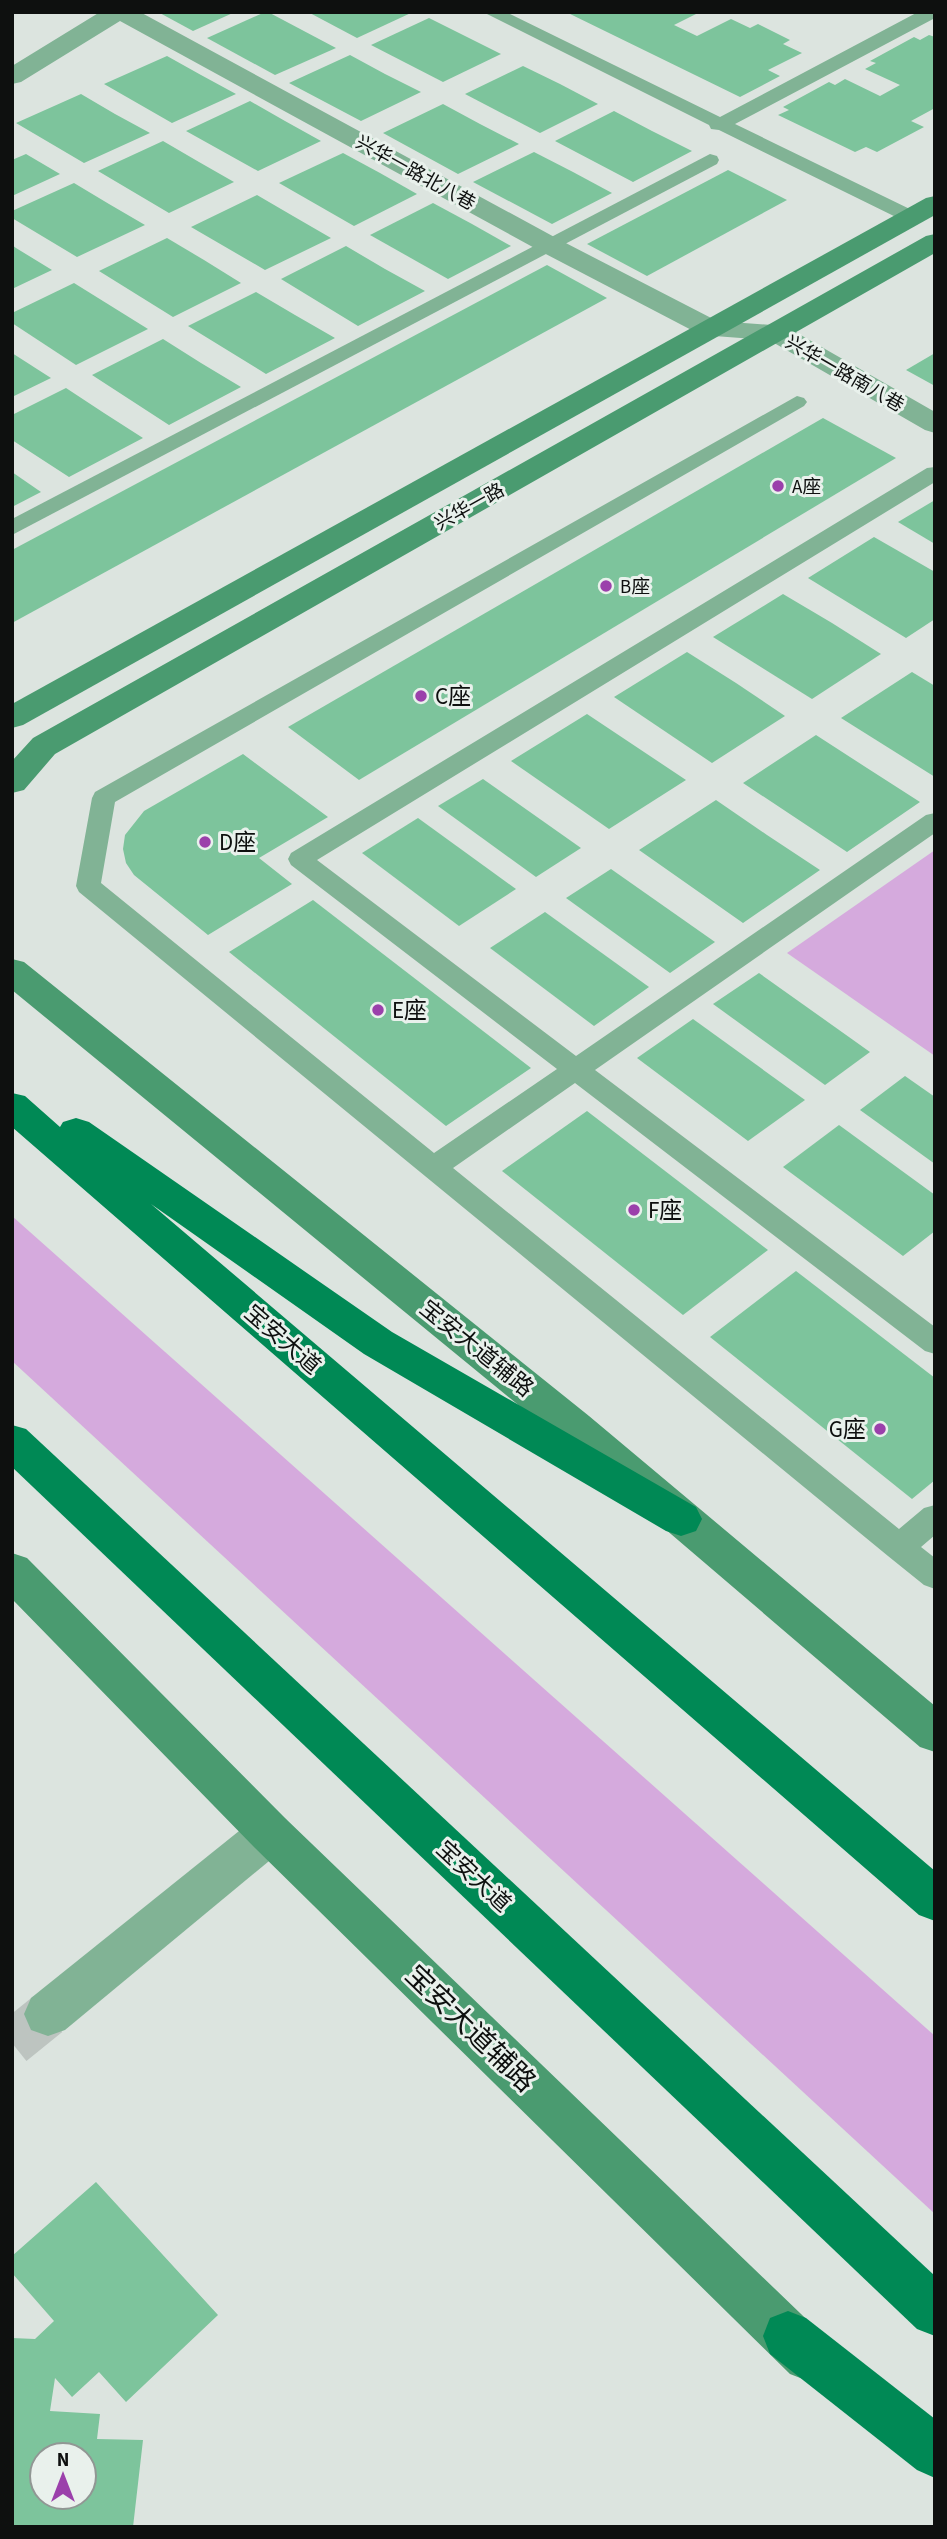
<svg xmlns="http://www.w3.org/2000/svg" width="947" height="2539" font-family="'Source Sans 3','Noto Sans SC',sans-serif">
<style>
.green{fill:#d5aadd}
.building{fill:#7dc49c;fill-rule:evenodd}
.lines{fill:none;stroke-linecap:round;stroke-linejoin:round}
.street-tunnel{stroke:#bdc4c0;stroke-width:46;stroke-dasharray:46 24;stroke-linecap:butt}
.lane{fill:#81b395;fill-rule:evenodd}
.street{fill:#81b395;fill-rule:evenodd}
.secondary{fill:#4a9b70;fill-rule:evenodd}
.primary{fill:#008955;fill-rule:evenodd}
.poi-dot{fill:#9b40ab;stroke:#e9f1ec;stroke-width:2.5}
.labels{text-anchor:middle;stroke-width:6;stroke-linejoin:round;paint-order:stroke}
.far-street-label{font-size:19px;fill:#0e100f;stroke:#e9f1ec}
.far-poi-label{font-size:19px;fill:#0e100f;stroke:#e9f1ec;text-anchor:start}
.poi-label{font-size:23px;fill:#0e100f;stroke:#e9f1ec;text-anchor:start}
.street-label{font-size:23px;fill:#0e100f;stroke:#e9f1ec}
.near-street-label{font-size:28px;fill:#0e100f;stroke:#e9f1ec}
</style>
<rect width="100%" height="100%" fill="#dce4df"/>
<g class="green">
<path d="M935,850v206l-148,-103z"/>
<path d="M12,1216l923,820v178l-923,-853z"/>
</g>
<g class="building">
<path d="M158,12h77l-42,19z"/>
<path d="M265,12h3l68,36 -61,27 -68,-37z"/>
<path d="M308,12h105l-56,26z"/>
<path d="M566,12h134l-26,13 23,11 34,-17 19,9 8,-4 32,16 -7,4 19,9 -34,17 12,6 -40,21z"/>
<path d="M429,18l72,36 -58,28 -72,-37z"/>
<path d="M929,35l6,2v71l-24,13 13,6 -47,25 -11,-5 -11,5 -77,-37 11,-5 -6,-3 46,-25 6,3 10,-6 35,17 20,-11 -35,-16 11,-6 -6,-2 44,-24 6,3z"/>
<path d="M350,55l35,19 36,18 -60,29 -72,-38z"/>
<path d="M167,56l34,19 35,19 -64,29 -68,-39z"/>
<path d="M523,66l37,18 38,20 -58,29 -75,-39z"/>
<path d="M81,94l34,20 35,19 -66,30 -68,-40z"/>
<path d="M250,101l35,20 36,20 -63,30 -72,-40z"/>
<path d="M443,104l37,20 39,20 -61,30 -75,-41z"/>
<path d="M614,111l38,20 40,20 -59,31 -78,-41z"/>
<path d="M163,141l36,21 35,20 -65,31 -71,-42z"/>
<path d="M534,152l39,20 39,21 -60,31 -79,-42z"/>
<path d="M343,153l37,20 37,21 -63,32 -75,-43z"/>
<path d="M26,154l34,20 -48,22v-36z"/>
<path d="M728,170l59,30 -140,76 -60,-32z"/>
<path d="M74,183l35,21 36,21 -68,32 -65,-39v-7z"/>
<path d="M257,195l36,21 38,22 -66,32 -74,-43z"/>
<path d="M433,203l39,21 39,22 -63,33 -78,-44z"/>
<path d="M167,238l37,22 37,23 -68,34 -74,-46z"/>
<path d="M12,245l4,3 36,22 -40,19z"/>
<path d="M346,246l39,23 40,22 -67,35 -77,-47z"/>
<path d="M547,265l60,33 -595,325v-73z"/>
<path d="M74,283l74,46 -72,36 -64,-42v-10z"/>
<path d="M256,292l39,23 40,23 -69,36 -78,-48z"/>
<path d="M163,339l38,24 40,24 -72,38 -77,-50z"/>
<path d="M12,353l39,25 -39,19z"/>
<path d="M935,353v33l-29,-16z"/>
<path d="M66,388l38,25 39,25 -74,39 -57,-37v-25z"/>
<path d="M823,418l73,40 -537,322 -71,-53z"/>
<path d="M12,472l29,20 -29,15z"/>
<path d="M935,500v44l-37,-22z"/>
<path d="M874,537l61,35v47l-29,19 -98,-60z"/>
<path d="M783,594l49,29 49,31 -69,45 -99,-62z"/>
<path d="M687,652l49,31 49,33 -73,47 -98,-66z"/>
<path d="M912,672l23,14v91l-94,-59z"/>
<path d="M587,714l99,66 -77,49 -98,-68z"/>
<path d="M816,735l51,33 53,34 -73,50 -104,-69z"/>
<path d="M243,754l85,63 -69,41 33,26 -84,51 -74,-60 -8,-12 -3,-14 2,-14 19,-24z"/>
<path d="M483,779l98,69 -45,29 -98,-71z"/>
<path d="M716,800l51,35 53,35 -77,53 -104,-73z"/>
<path d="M418,818l98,71 -57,37 -97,-73z"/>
<path d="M611,869l104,73 -45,31 -104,-75z"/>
<path d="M313,900l218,168 -85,58 -217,-174z"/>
<path d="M545,912l104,75 -55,39 -104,-78z"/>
<path d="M759,973l111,79 -45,33 -112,-81z"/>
<path d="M693,1019l112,81 -57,41 -111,-83z"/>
<path d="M905,1076l30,21v67l-75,-54z"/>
<path d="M587,1111l181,139 -85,65 -181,-144z"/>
<path d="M839,1125l96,70v36l-32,25 -120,-89z"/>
<path d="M796,1271l139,107v102l-23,19 -202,-162z"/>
<path d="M96,2182l122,133 -92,87 -27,-30 -27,25 -17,-19 -5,33 50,3 -3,25 46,1 -10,87h-121v-189l23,1 19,-18 -42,-48v-17zM42,2455h42v42h-42z"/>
</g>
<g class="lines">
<path class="street-tunnel" d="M12,2043l36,-29"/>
<g class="lane">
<path d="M483,12h23l214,105 198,-105h17v6l-200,106 183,89 3,4 -10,6 -7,-2 -185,-91 -8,-1 -2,-4z"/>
<path d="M710,154l7,2 2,4 -2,4 -705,371v-16z"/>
<path d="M797,396l7,2 3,4 -3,4 -689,396 -14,81 333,270 123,-84 -266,-204 -3,-6 3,-6 636,-385 8,-1v15l-618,378 259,196 350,-241 9,-2v20l-340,237 340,257v27l-10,-3 -350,-268 -122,85 446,361 25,-21 11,-3v30l-14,12 14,11v31l-11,-4 -36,-29 -809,-664 -3,-6 16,-88 3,-6z"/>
</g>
<g class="street">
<path d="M100,12h40l418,227 159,82 68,5 150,86v21l-10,-3 -156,-90 -68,-5 -161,-84 -420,-230 -99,61 -9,2v-18z"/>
<path d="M270,1813l16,6 6,14 -6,14 -221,183 -17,6 -17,-6 -7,-16 7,-16 223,-179z"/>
</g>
<g class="secondary">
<path d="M935,196v19l-912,510 -11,3v-24l914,-506z"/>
<path d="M935,234v19l-880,501 -31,36 -12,3v-32l21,-23 893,-502z"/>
<path d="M12,959l12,3 565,454 346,290v46l-15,-5 -359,-307 -549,-450z"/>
<path d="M12,1553l15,5 259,261 540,519 7,18 -7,18 -18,7 -18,-7 -536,-527 -242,-248z"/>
</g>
<g class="primary">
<path d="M12,1093l13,3 35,31 3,-5 13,-4 13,4 303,210 304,175 6,12 -6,12 -15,5 -15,-5 -302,-177 -213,-150 784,667v50l-16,-6 -907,-788z"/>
<path d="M12,1425l14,4 909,847v60l-18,-7 -905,-862z"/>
<path d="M788,2311l18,7 129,101v59l-18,-8 -147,-116 -7,-18 7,-18z"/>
</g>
</g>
<g class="poi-dot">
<circle cx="778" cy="486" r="7"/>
<circle cx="606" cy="586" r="7"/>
<circle cx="421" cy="696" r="7"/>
<circle cx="205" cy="842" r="7"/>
<circle cx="378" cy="1010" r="7"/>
<circle cx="634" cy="1210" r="7"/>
<circle cx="880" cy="1429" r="7"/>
</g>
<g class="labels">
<g class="far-street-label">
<text transform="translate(416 172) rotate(29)" y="7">兴华一路北八巷</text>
<text transform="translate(845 373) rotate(30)" y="7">兴华一路南八巷</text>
<text transform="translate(469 506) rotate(-29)" y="7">兴华一路</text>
</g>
<g class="far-poi-label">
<text x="792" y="493">A座</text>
<text x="620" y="593">B座</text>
</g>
<g class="poi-label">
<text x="435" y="704">C座</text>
<text x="219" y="850">D座</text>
<text x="392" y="1018">E座</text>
<text x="648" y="1218">F座</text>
<text x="866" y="1437" text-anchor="end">G座</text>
</g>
<g class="street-label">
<text transform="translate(283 1339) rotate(41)" y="8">宝安大道</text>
<text transform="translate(477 1348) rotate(39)" y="8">宝安大道辅路</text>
<text transform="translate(474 1876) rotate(43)" y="8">宝安大道</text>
</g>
<g class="near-street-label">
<text transform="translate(471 2028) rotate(44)" y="10">宝安大道辅路</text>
</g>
</g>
<rect width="947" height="2539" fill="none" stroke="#0e100f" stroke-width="28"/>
<g transform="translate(63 2476)"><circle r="33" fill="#e9f1ec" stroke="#919794" stroke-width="2"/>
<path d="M0-5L12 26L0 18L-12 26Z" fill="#9b40ab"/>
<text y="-10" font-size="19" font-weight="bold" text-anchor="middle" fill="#0e100f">N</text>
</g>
</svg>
